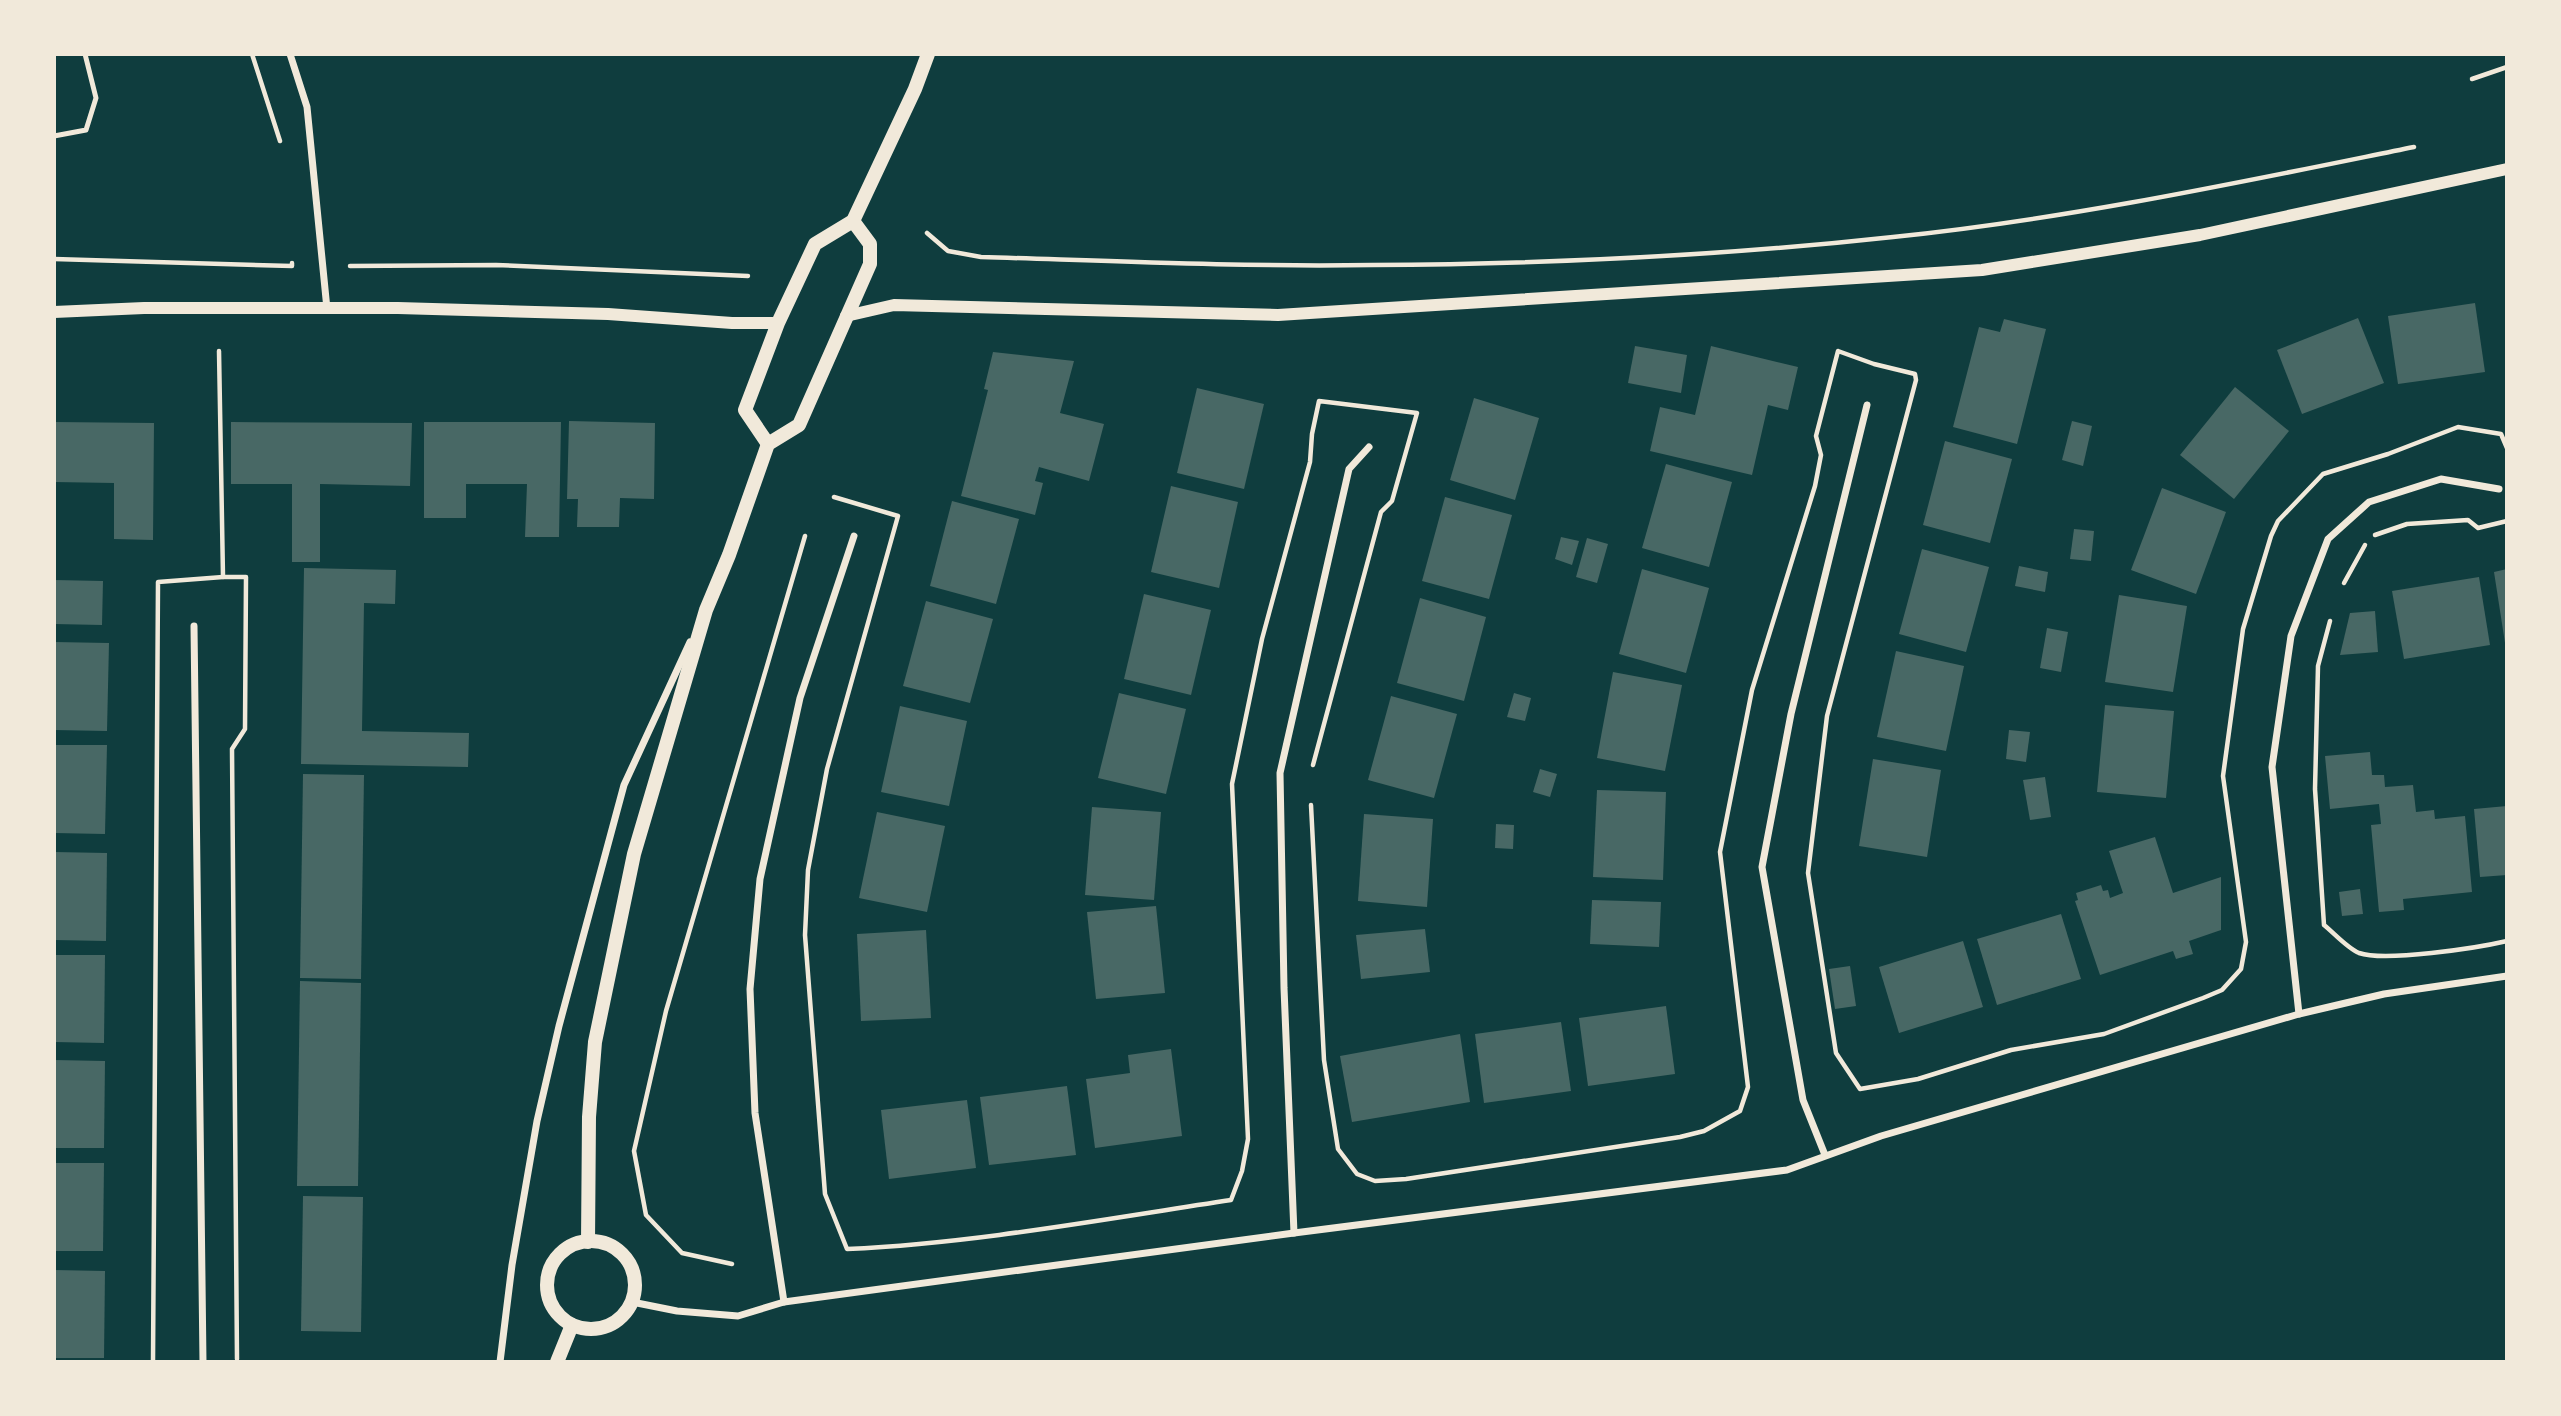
<svg xmlns="http://www.w3.org/2000/svg" width="2561" height="1416" font-family="'Work Sans',sans-serif">
<style>
.building{fill:#486865}
.lines{fill:none;stroke-linecap:round;stroke-linejoin:round}
.path{stroke:#f1e9da;stroke-width:4.5}
.service{stroke:#f1e9da;stroke-width:5}
.minor{stroke:#f1e9da;stroke-width:7}
.tertiary{stroke:#f1e9da;stroke-width:12}
.secondary{stroke:#f1e9da;stroke-width:14}
</style>
<rect width="100%" height="100%" fill="#0f3d3e"/>
<g class="building">
<path d="M2475,303l10,69 -87,12 -10,-68z"/>
<path d="M2358,318l26,65 -82,31 -25,-64z"/>
<path d="M2004,319l42,10 -29,115 -64,-17 26,-100 21,5z"/>
<path d="M1635,346l52,9 -6,38 -53,-10z"/>
<path d="M1711,346l87,21 -10,43 -20,-5 -16,70 -102,-24 10,-44 35,8z"/>
<path d="M993,352l81,9 -14,52 44,11 -15,57 -50,-14 -4,14 8,2 -8,32 -74,-19 27,-106 -4,-1z"/>
<path d="M2235,387l54,44 -55,68 -54,-44z"/>
<path d="M1197,388l67,16 -20,85 -67,-16z"/>
<path d="M1474,398l65,20 -24,82 -65,-20z"/>
<path d="M569,421l86,2 -1,76 -34,-1 -1,29h-42l1,-28h-11z"/>
<path d="M2072,421l20,5 -9,40 -21,-6z"/>
<path d="M54,422l100,1 -1,117 -39,-1v-56l-60,-1z"/>
<path d="M231,422l181,1 -2,63 -90,-2v78h-28v-78h-61z"/>
<path d="M424,422h137l-2,115h-34l2,-53h-61v34h-42z"/>
<path d="M1945,441l67,18 -22,84 -67,-18z"/>
<path d="M1666,464l66,18 -23,85 -67,-19z"/>
<path d="M1171,486l67,16 -19,86 -68,-16z"/>
<path d="M2162,488l64,24 -30,82 -65,-24z"/>
<path d="M1445,497l67,18 -23,84 -67,-18z"/>
<path d="M952,501l67,18 -23,85 -66,-18z"/>
<path d="M2074,529l20,2 -3,30 -21,-2z"/>
<path d="M1561,537l18,4 -7,24 -17,-6z"/>
<path d="M1587,538l21,6 -11,39 -21,-6z"/>
<path d="M1922,549l67,18 -23,85 -67,-18z"/>
<path d="M2019,566l29,6 -3,20 -30,-6z"/>
<path d="M304,568l92,2 -1,34 -31,-1 -2,128 107,2 -1,34 -167,-3z"/>
<path d="M1642,569l67,19 -23,85 -67,-19z"/>
<path d="M2507,569v74h-2l-11,-71z"/>
<path d="M2479,577l11,68 -86,14 -12,-68z"/>
<path d="M54,580l49,1 -1,44 -48,-1z"/>
<path d="M1144,594l67,16 -20,85 -67,-16z"/>
<path d="M2119,595l68,11 -14,86 -68,-10z"/>
<path d="M1420,598l66,19 -22,84 -67,-18z"/>
<path d="M926,601l67,18 -23,84 -67,-17z"/>
<path d="M2375,611l3,41 -38,3 10,-42z"/>
<path d="M2047,628l21,4 -7,40 -21,-4z"/>
<path d="M54,642l55,1 -2,88 -53,-1z"/>
<path d="M1896,651l68,15 -18,85 -69,-14z"/>
<path d="M1613,672l69,13 -17,86 -68,-13z"/>
<path d="M1119,693l67,16 -20,85 -68,-16z"/>
<path d="M1514,693l17,5 -6,23 -18,-4z"/>
<path d="M1391,696l66,18 -23,84 -66,-18z"/>
<path d="M2105,705l69,6 -8,87 -69,-6z"/>
<path d="M900,706l67,15 -18,85 -68,-14z"/>
<path d="M2009,730l21,2 -4,30 -20,-3z"/>
<path d="M54,745h53l-2,89 -51,-1z"/>
<path d="M2370,752l2,23h12l1,12 28,-2 3,27 18,-2 1,9 30,-3 7,76 -69,7 1,11 -25,2 -8,-87 10,-1 -2,-20 -49,5 -5,-53z"/>
<path d="M1873,759l68,11 -14,87 -68,-11z"/>
<path d="M1540,769l17,5 -7,23 -17,-5z"/>
<path d="M303,774l61,1 -3,204 -61,-1z"/>
<path d="M2045,777l6,40 -21,3 -7,-40z"/>
<path d="M1597,790l69,2 -3,88 -70,-3z"/>
<path d="M2507,806v69l-27,2 -6,-68z"/>
<path d="M1092,807l69,5 -7,88 -69,-5z"/>
<path d="M877,812l68,14 -18,86 -68,-14z"/>
<path d="M1364,814l69,5 -6,88 -69,-6z"/>
<path d="M1496,824l18,1 -1,24 -18,-1z"/>
<path d="M2155,837l18,56 48,-16v53l-32,11 4,13 -17,5 -3,-8 -73,24 -25,-74 3,-1 -2,-7 25,-8 2,6 5,-1 2,8 13,-5 -14,-42z"/>
<path d="M54,852l53,1 -1,88 -52,-1z"/>
<path d="M2360,889l3,25 -21,2 -3,-24z"/>
<path d="M1592,900l69,2 -2,45 -69,-3z"/>
<path d="M1156,906l9,87 -69,6 -9,-87z"/>
<path d="M2061,914l20,65 -84,26 -20,-66z"/>
<path d="M1425,929l5,43 -69,7 -5,-44z"/>
<path d="M926,930l5,88 -70,3 -4,-87z"/>
<path d="M1963,941l20,66 -84,26 -20,-66z"/>
<path d="M54,955h51l-1,88 -50,-1z"/>
<path d="M1850,966l6,40 -21,3 -6,-40z"/>
<path d="M300,981l61,2 -3,203h-61z"/>
<path d="M1666,1006l9,68 -87,12 -9,-68z"/>
<path d="M1561,1022l10,69 -87,12 -9,-69z"/>
<path d="M1460,1034l10,68 -118,20 -12,-66z"/>
<path d="M1171,1049l11,87 -87,12 -9,-69 44,-6 -2,-18z"/>
<path d="M54,1060l51,1 -1,87h-50z"/>
<path d="M1067,1086l9,69 -87,10 -9,-68z"/>
<path d="M967,1100l9,68 -87,11 -8,-69z"/>
<path d="M54,1163h50l-1,88h-49z"/>
<path d="M303,1196l60,1 -2,135 -60,-1z"/>
<path d="M54,1270l51,1 -1,87h-50z"/>
</g>
<g class="lines">
<g class="path">
<path d="M252,54l28,87"/>
<path d="M2472,79l35,-12"/>
<path d="M927,233l21,18 33,6c131,4 261,10 391,8 174,-1 348,-9 521,-28 175,-18 348,-55 521,-90"/>
<path d="M54,259l238,7v-3"/>
<path d="M350,266l146,-1 252,11"/>
<path d="M219,351l4,226h23l-1,152 -13,20 5,610"/>
<path d="M834,497l64,19 -71,253 -19,101 -3,65 20,259 22,55c129,-6 257,-30 384,-49l11,-29 6,-32 -16,-355 30,-145 48,-177 2,-28 7,-33 98,12 -25,88 -11,11 -68,253"/>
<path d="M2375,535l32,-11 61,-4 10,8 29,-7"/>
<path d="M2344,583l21,-38"/>
<path d="M2330,621l-12,45 -3,123 9,136c10,8 23,23 35,28 26,9 118,-5 148,-12"/>
<path d="M1311,805l13,255 14,89 19,25 18,7 31,-2 274,-42 24,-6 36,-20 8,-24 -28,-235 32,-162 63,-204 6,-31 -5,-19 22,-85 36,13 41,10 1,6 -89,336 -19,157 28,180 24,36 58,-10 93,-29 93,-16 99,-36 19,-8 19,-21 5,-27 -23,-166 20,-147 28,-93 7,-15 45,-47 65,-20 70,-27 43,7 6,14"/>
<path d="M732,1264l-50,-11 -36,-38 -12,-64 32,-140 139,-475"/>
<path d="M153,1362l5,-780 65,-5"/>
</g>
<path class="service" d="M54,136l32,-6 10,-32 -11,-44"/>
<g class="minor">
<path d="M290,54l17,53 20,202"/>
<path d="M194,626l9,736"/>
<path d="M2299,1014l-27,-247 19,-131 37,-97 41,-37 72,-23 58,10"/>
<path d="M1825,1155l-22,-55 -41,-233 29,-153 76,-309"/>
<path d="M1294,1233l-10,-245 -4,-215 69,-304 20,-22"/>
<path d="M632,1302l45,9 61,5 46,-14 510,-69 493,-63 94,-34 418,-122 85,-20 123,-18"/>
<path d="M784,1302l-29,-189 -5,-124 10,-110 40,-181 54,-162"/>
<path d="M500,1362l12,-97 25,-144 22,-95 65,-241 66,-143"/>
</g>
<g class="tertiary">
<path d="M54,312l90,-4h254l210,6 124,9h46"/>
<path d="M846,316l48,-11 384,10 704,-45 218,-35 307,-66"/>
</g>
<g class="secondary">
<path d="M768,444l-23,-34 33,-87 37,-79 38,-23 62,-132 13,-35"/>
<circle cx="591" cy="1285" r="44"/>
<path d="M588,1242l1,-125 6,-75 39,-188 72,-244 23,-55 39,-111 31,-19 71,-161v-20l-17,-23"/>
<path d="M557,1362l15,-37"/>
</g>
</g>
<rect width="2561" height="1416" fill="none" stroke="#f1e9da" stroke-width="112"/>
</svg>
